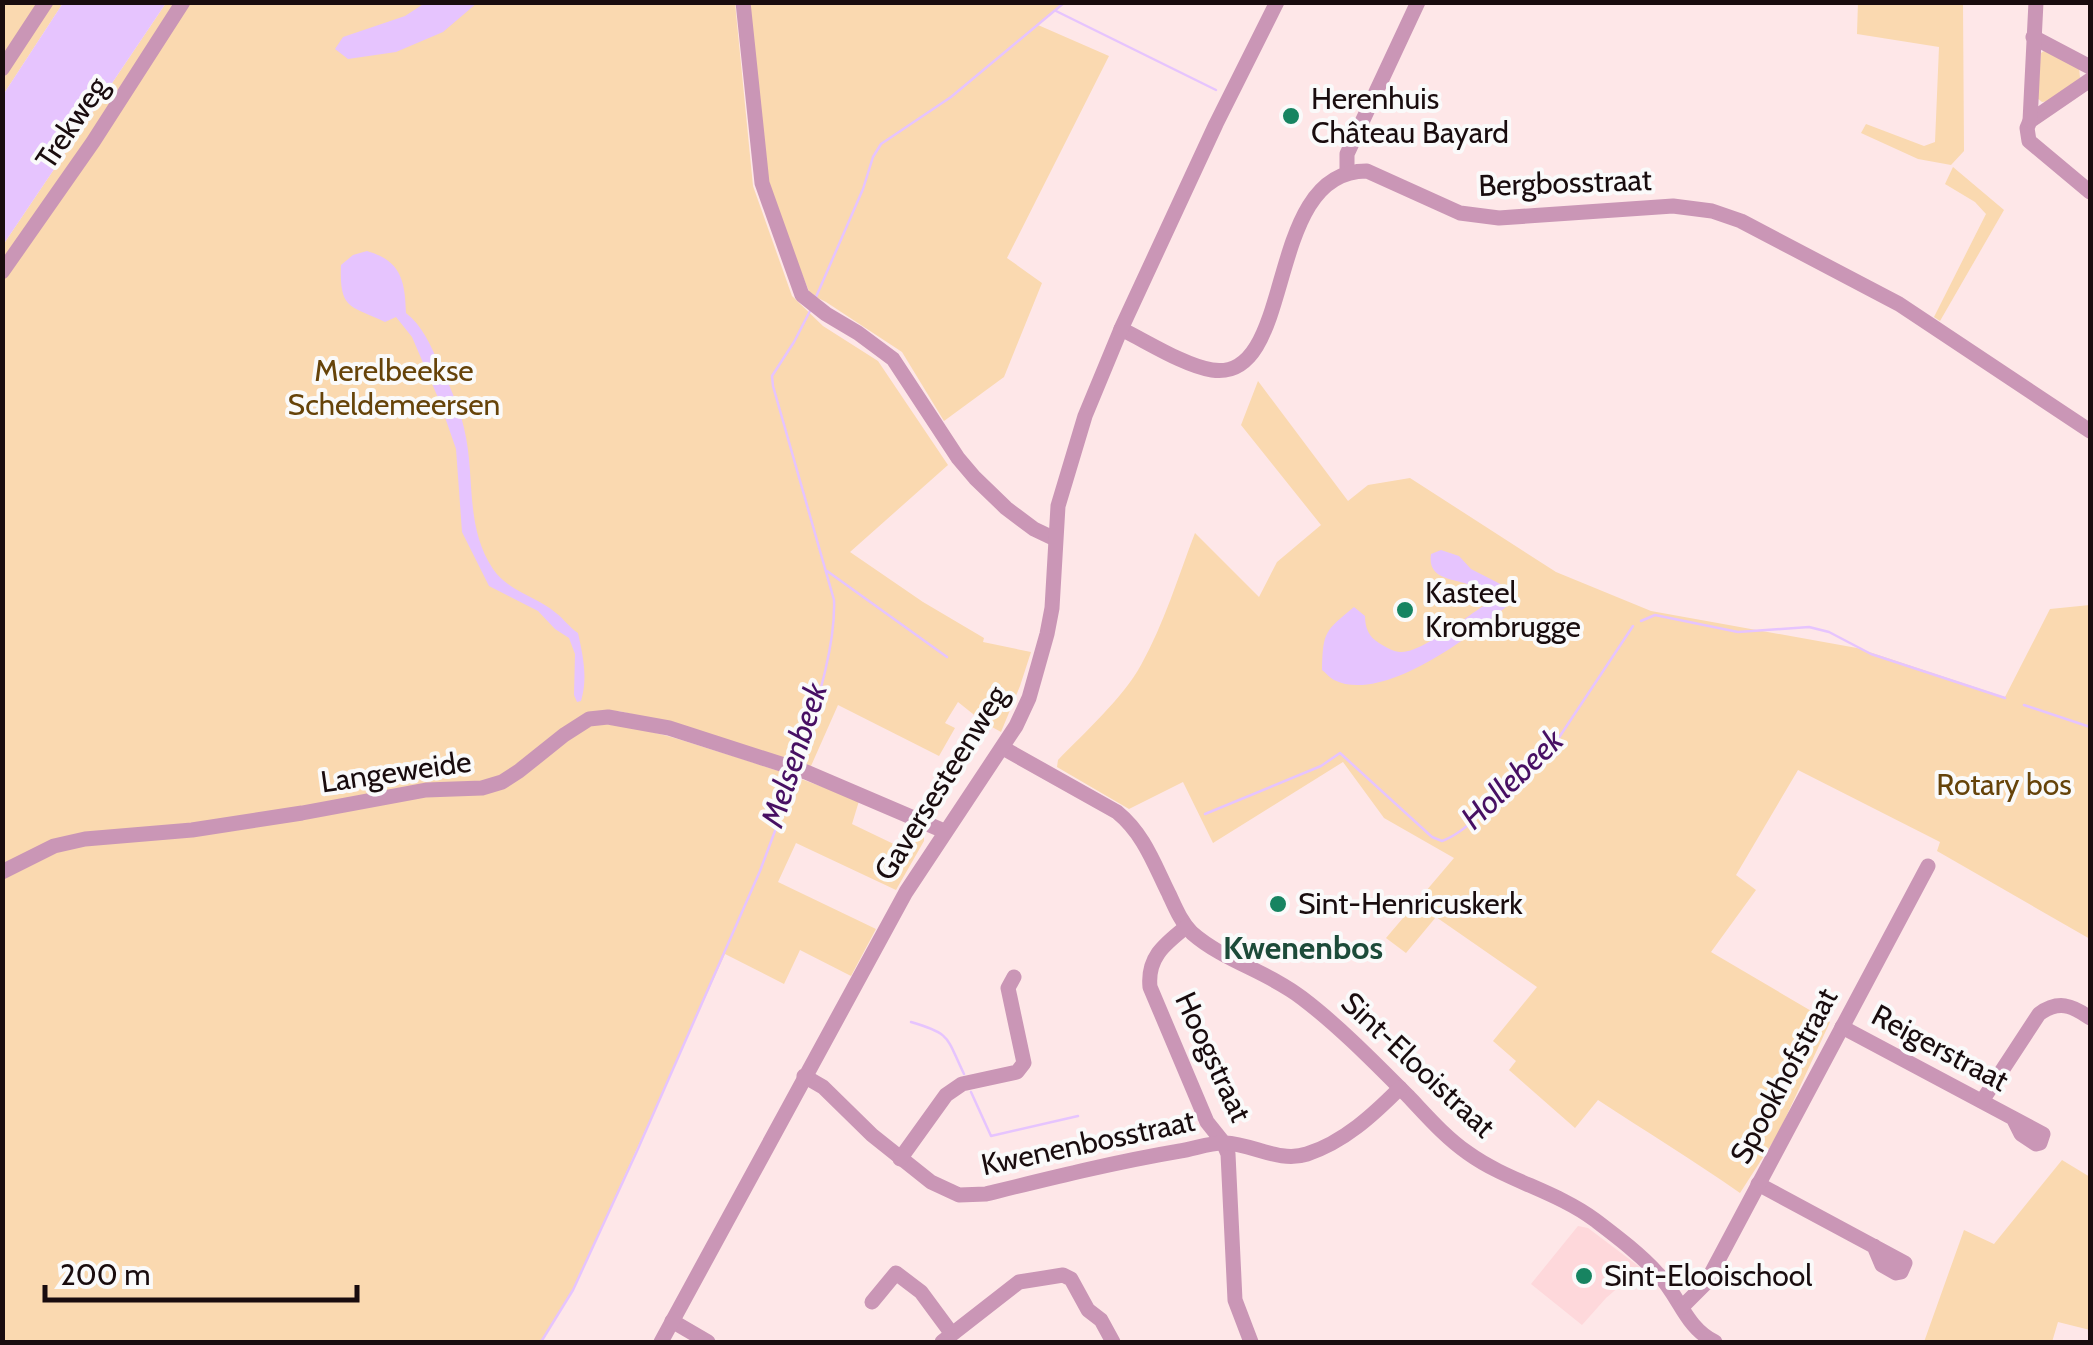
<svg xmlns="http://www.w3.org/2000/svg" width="2093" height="1345" font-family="Cabin,sans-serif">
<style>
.built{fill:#fed8db}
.green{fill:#fad9b0}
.water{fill:#e6c4fe}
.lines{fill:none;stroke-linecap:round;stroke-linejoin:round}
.stream{stroke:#e6c4fe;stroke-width:2.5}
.minor{stroke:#ca96b6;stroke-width:15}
.poi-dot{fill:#178461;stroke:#fafafa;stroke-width:4}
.labels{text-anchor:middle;stroke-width:8;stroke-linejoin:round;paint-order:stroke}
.poi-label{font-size:30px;fill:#190c0e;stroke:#fafafa;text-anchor:start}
.street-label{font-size:30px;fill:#190c0e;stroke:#fafafa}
.park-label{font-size:30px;fill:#664309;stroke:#fafafa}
.water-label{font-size:32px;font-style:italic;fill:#470f63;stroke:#fafafa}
.neighbourhood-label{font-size:32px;font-weight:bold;fill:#1c4b39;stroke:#fafafa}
</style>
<rect width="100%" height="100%" fill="#fee7e8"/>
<path class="built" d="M1578,1226l10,2 53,40 -35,30 -24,27 -51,-41z"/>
<g class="green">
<path d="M1858,2l105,1 1,148 -13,14 -33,-6 -57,-26 5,-9 58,22 11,-4 4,-95 -82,-13z"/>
<path d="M2,3h61l-60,92h-1z"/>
<path d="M166,3h569l18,183 39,110 31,30 55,35 70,104 -98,87 73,50 61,36 -1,4 48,10 -11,34 -19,46 -18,-10 -25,-20 -13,21 10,5 -16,28 -101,-51 -27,61 -143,-43 -49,-12h-17l-101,67 -311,48 -70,4 -117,38v-623z"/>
<path d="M748,3h317l-27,22 71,31 -102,202 35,25 -38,94 -60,44 -42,-69 -76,-50 -16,-8 -42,-106z"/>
<path d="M2044,51l35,16 1,11 -30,23 -8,1 -6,-5 5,-44z"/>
<path d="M1953,167l51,43 -64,111 -6,-4 52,-103 -11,-12 -30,-18z"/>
<path d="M1258,381l90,120 20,-16 42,-7 146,94 95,39 206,37 148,49 45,-88 40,-4v334l-153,-88 3,-9 -142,-72 -62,105 20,15 -45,62 119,70 -52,112 -38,59c-47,-33 -95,-62 -142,-93l-23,28 -66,-58 7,-9 -23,-20 44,-54 -101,-70 -30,36 -20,-15 68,-80 -70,-40 -41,-56 -130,81 -30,-61 -54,27 -72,-42 1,-7c26,-27 65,-62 83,-95 23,-41 37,-88 54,-132l64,64 18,-35 44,-37 -80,-100z"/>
<path d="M592,723c43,2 81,14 121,27 50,15 98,32 146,51l-7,23 50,24 12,-22 10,5v10l-28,49 -100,-47 -18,39 98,47 -25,47 -51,-26 -16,34 -59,-30 -152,336 -32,52h-538v-464l62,-30 368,-53 44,-1z"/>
<path d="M2062,1160l28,17v153l-32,-8 -6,20h-128l40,-112 30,14z"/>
</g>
<g class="water">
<path d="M63,3h103l-163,242v-150z"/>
<path d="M425,3h52l-34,29 -47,20 -48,7 -13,-10 8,-12 62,-21z"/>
<path d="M367,251c34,10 38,29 39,62 16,12 25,33 33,51 10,20 20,42 25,64 12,49 0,97 29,141 16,23 43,27 63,44 8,6 13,14 22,20 5,23 10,45 3,68l-4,1 -3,-7 1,-41 -6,-16 -14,-9 -17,-18 -49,-25 -27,-54 -6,-83 -17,-49 -27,-63 -16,-20 -11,5c-34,-17 -46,-11 -44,-57l12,-10z"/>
<path d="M1441,550l18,6 12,13 43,22 -1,10c-36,31 -129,104 -179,79 -4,-2 -8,-7 -12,-10 1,-39 3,-39 32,-63l11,9c0,12 4,21 14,27 6,4 15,9 22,9 20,1 66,-36 84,-47l4,-8c-18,-23 -63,-9 -58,-43z"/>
</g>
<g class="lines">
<g class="stream">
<path d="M1056,11l160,79"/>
<path d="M816,297l47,-108 10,-32 8,-13 70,-47 114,-95"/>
<path d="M827,571l120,86"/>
<path d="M1641,621l14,-6 83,17 71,-5 20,5 42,22 134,44"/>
<path d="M2024,705l66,22"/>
<path d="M799,762c14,-47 37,-113 35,-162l-61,-214 -1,-10 22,-34 17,-33"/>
<path d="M1205,814l116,-48 19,-13 92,84 10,4c34,-12 73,-67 101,-93l13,-6 77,-116"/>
<path d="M911,1022c41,12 35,15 53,52"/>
<path d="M971,1092l20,44 87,-20"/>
<path d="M541,1342l32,-52 64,-139 123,-280 36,-96"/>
</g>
<g class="minor">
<path d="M743,2l19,181 40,112 24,19 32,19 35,26 65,99 17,20 31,30 28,21 21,10"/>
<path d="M2033,37l57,30"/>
<path d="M2,69l44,-67"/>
<path d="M2090,80l-60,41 -3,7 2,13 61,51"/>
<path d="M2030,121l6,-119"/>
<path d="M1347,173v-19l71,-152"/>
<path d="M2,272l91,-130 90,-140"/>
<path d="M1121,329c25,12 64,37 91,41 86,13 50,-200 155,-199l93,42 39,5 174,-12 39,5 29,10 158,83 191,127"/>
<path d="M1003,748l114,64c27,22 37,52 52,82 6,13 12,28 23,39 32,28 77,39 110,65 38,29 72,64 106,98 19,20 37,41 60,57 39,28 88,38 127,67 21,16 45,34 63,54 22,23 27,53 57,68"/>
<path d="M2,872l52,-26 31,-7 107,-9 110,-17 124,-23 56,-2 20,-6 17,-11 45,-36 25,-16 19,-2 61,11 137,44 138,59"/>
<path d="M1186,927c-21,17 -39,30 -36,60l57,135 16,20 5,12 7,146 16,42"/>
<path d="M1842,1027l201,107 -3,9 -4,1 -15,-10 -8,-16"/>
<path d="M804,1076l19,11 49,48 59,47 28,13 27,-1c65,-16 129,-32 194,-43 14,-2 32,-9 45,-8 28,1 54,20 82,11 37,-12 66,-39 93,-66"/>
<path d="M1982,1101l57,-87c19,-14 33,-9 51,4"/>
<path d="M900,1159l46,-64 16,-11 55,-12 7,-9 -16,-75 6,-11"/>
<path d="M1758,1184l147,79 -4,9 -5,1 -14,-8 -8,-19"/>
<path d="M872,1302l24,-29 25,19 31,42"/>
<path d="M1682,1307l24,-24 222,-417"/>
<path d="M672,1321l36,21"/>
<path d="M661,1342l245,-450 110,-166 13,-28 18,-64 5,-26 6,-102 27,-90 36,-87 95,-205 61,-122"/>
<path d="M942,1342l77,-60 44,-7 8,4 17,31 13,10 12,22"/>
</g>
</g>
<g class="poi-dot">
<circle cx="1291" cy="116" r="10"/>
<circle cx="1405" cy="610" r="10"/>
<circle cx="1278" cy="904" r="10"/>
<circle cx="1584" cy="1276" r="10"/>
</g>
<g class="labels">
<g class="poi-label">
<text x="1311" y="109">Herenhuis<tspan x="1311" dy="34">Château Bayard</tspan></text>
<text x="1425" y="603">Kasteel<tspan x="1425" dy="34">Krombrugge</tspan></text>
<text x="1298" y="914">Sint-Henricuskerk</text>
<text x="1604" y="1286">Sint-Elooischool</text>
</g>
<g class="street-label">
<text transform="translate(72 123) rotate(-56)" y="10">Trekweg</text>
<text transform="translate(1565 183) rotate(-2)" y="10">Bergbosstraat</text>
<text transform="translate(396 772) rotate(-8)" y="10">Langeweide</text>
<text transform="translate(941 783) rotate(-58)" y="10">Gaversesteenweg</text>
<text transform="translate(1940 1048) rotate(28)" y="10">Reigerstraat</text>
<text transform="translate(1213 1057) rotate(65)" y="10">Hoogstraat</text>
<text transform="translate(1418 1065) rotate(43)" y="10">Sint-Elooistraat</text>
<text transform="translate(1784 1076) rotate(-62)" y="10">Spookhofstraat</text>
<text transform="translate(1088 1143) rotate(-12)" y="10">Kwenenbosstraat</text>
</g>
<g class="park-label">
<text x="394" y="381">Merelbeekse<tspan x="394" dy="34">Scheldemeersen</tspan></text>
<text x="2004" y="795">Rotary bos</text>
</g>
<g class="water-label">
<text transform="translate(794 755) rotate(-72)" y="11">Melsenbeek</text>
<text transform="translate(1512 779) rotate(-44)" y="11">Hollebeek</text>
</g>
<g class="neighbourhood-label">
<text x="1303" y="959">Kwenenbos</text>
</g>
</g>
<rect width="2093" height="1345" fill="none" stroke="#190c0e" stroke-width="10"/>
<path d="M45 1285v15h312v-15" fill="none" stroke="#190c0e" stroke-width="5"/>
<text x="60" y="1285" font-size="30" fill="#190c0e" stroke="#fafafa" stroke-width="8" paint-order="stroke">200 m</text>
</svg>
